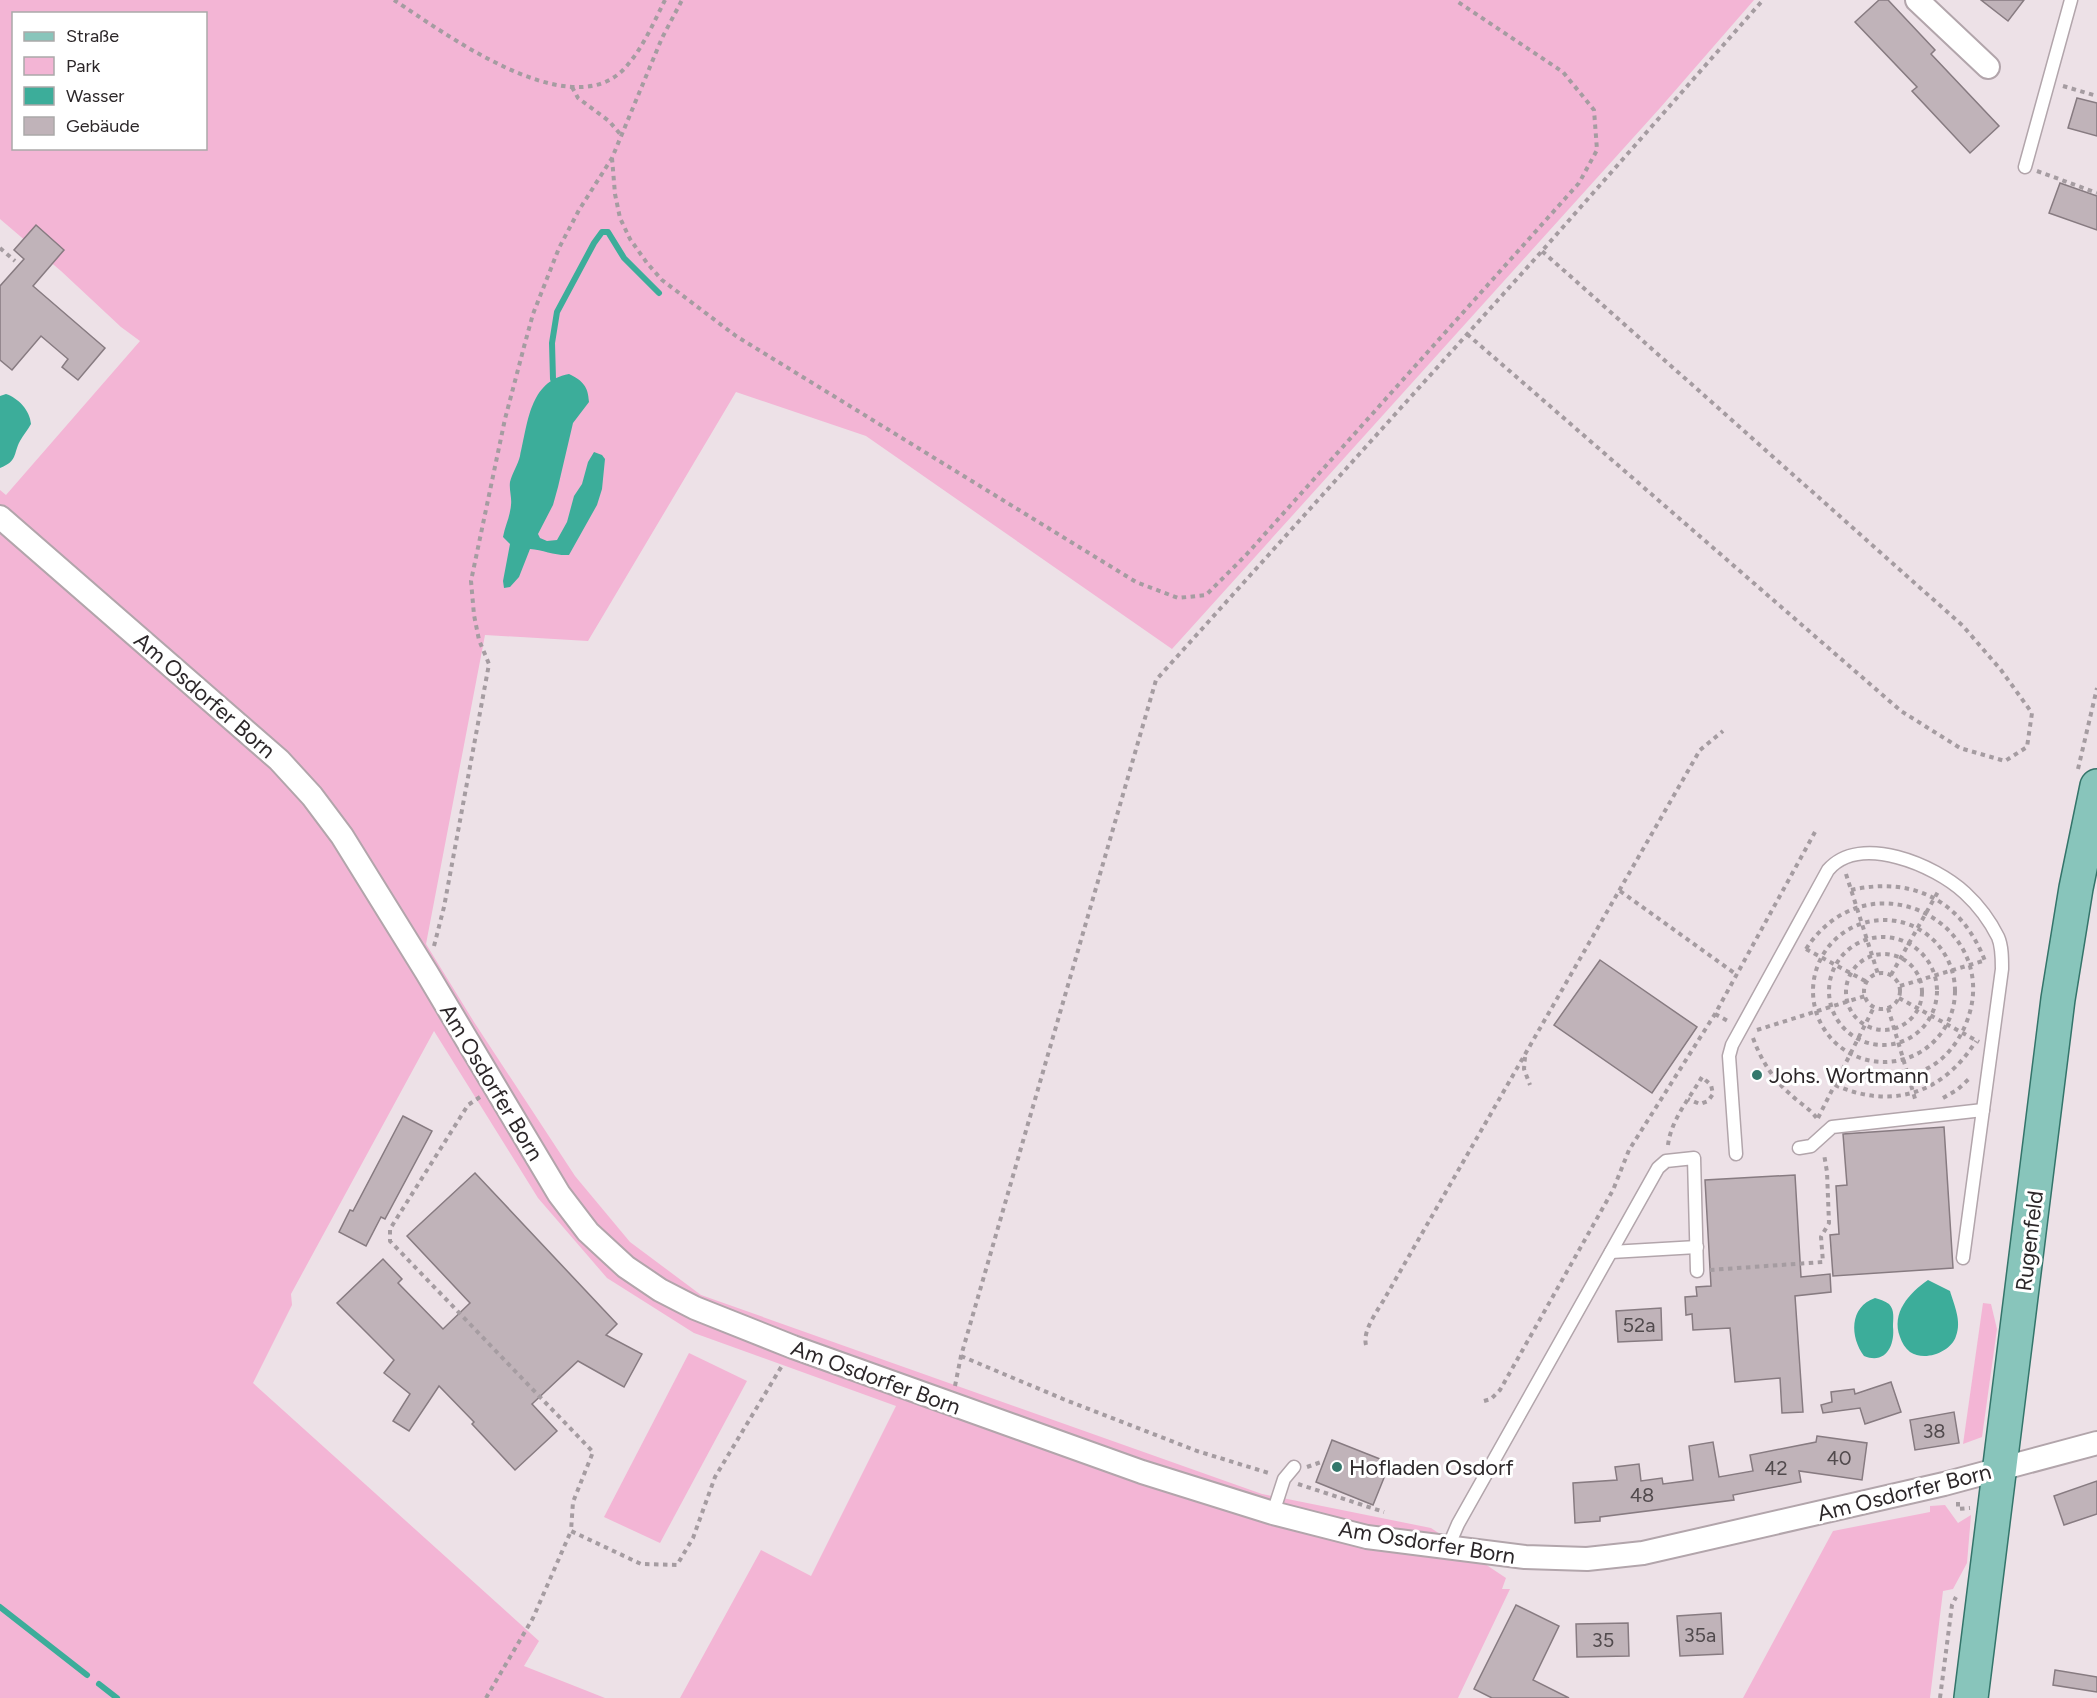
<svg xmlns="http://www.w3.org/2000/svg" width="2097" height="1698" font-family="Figtree,sans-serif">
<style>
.green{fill:#f3b5d5;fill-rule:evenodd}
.water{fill:#3cad9a}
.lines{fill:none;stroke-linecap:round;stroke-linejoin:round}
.stream{stroke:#3cad9a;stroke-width:6}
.building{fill:#c0b3b9;stroke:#877b81;stroke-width:1.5}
.lane-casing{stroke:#b2a5ab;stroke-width:15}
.street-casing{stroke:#b2a5ab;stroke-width:26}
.primary-casing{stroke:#34746a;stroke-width:36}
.path{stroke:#a59ca1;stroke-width:4;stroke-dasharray:4.5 4.5;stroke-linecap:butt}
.lane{stroke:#fff;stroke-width:12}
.street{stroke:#fff;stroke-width:22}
.primary{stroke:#88c5bb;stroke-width:33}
.poi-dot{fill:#34786c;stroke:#fff;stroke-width:2}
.labels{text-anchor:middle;stroke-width:6;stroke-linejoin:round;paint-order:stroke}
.number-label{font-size:20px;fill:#514a4d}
.street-label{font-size:22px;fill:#2c2729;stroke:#fff}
.poi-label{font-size:22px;fill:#2c2729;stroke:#fff;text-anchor:start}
</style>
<rect width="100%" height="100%" fill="#ede1e7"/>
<g class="green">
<path d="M0,0h1754l-94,108 -488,541 -306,-213 -130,-44 -148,249 -103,-6 -59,309 48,78 101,154 55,66 71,53 561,199 169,34 75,50 -4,11h8l-52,109h-778l81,-148 50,26 85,-170 -202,-73 -87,-55 -69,-80 -104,-167 -143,263 1,11 -39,78 286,258 -15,25 81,32h-605v-1208l6,5 134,-154 -19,-14 -60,-56 -61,-52zM14,14h192v134h-192z"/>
<path d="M1983,1303l8,1 6,25 -15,108 -19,7z"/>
<path d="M689,1353l58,28 -87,162 -56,-26z"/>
<path d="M1945,1505l13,18 13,-8 -4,48 -14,26 -10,2 -13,107h-187l90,-167 97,-19v-6z"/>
</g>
<g class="water">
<path d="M569,374c14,7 19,12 20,28l-16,21 -15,64 -5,18 -15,29 2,4 7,3 10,-1 10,-18 7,-26 8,-12 6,-22 6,-10 8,3 3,4 -3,30 -5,16 -28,50c-13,1 -26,-5 -39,-6l-11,28 -9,10 -6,1 -1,-7 7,-37 -7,-7c2,-11 7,-20 8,-32 1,-7 -2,-15 -1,-23 2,-9 8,-17 10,-26 8,-32 9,-75 49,-82z"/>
<path d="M6,394c12,4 24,16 25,30 -3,6 -8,11 -11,17 -7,13 -2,20 -20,27v-72z"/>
<path d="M1928,1280l22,11c4,14 12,30 6,45 -5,16 -31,26 -46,16 -5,-4 -8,-9 -10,-15 -9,-24 9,-44 28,-57z"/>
<path d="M1875,1298c4,1 10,3 14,6 6,6 4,15 4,23 2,18 -7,38 -29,29 -14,-19 -15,-49 11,-58z"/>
</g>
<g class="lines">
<g class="stream">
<path d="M553,379l-1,-36 5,-31 37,-69 8,-11h6l16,26 35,35"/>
<path d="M0,1607l87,68"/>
<path d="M99,1684l18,14"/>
</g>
</g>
<g class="building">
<path d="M1879,0h9l47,50 -4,4 68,72 -29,27 -58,-62 5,-4 -62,-65z"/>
<path d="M1981,0h43l-16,21z"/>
<path d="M2077,98l20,5v33l-29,-8z"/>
<path d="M2060,183l37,13v34l-48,-17z"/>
<path d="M36,225l28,25 -31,36 72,62 -27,32 -16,-13 6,-8 -27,-23 -29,34 -12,-10v-74l24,-27 -10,-9z"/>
<path d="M1600,960l97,67 -45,66 -98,-68z"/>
<path d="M403,1116l29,15 -47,88 -4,-2 -15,29 -27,-14 11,-22 3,1z"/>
<path d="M1944,1127l9,141 -120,8 -3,-41 9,-1 -3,-48 11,-1 -4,-51z"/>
<path d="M475,1173l142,151 -11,11 36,19 -18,33 -46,-26 -46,43 25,27 -42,39 -43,-46 2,-2 -35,-36 -30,45 -16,-10 17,-27 -26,-21 10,-13 -57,-57 46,-44 19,20 -4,4 45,46 27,-26 -63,-67z"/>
<path d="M1795,1175l6,102 29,-3 1,18 -36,4 8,116 -21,1 -2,-35 -45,4 -5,-54 -37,2 -1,-16 -6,1 -1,-18 12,-1 -1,-9 15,-1 -6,-106z"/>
<path d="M1661,1308l1,32 -44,2 -2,-31z"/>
<path d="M1891,1382l10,30 -36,12 -5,-16 -37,5 -2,-8 11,-3 -1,-10 23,-3 1,5z"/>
<path d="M1954,1412l5,31 -44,7 -5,-30z"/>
<path d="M1817,1436l50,7 -5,37 -63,-9 2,11 -68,13 1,5 -134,17v4l-25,2 -2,-40 44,-3 -2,-13 24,-3 2,17 21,-3 1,6 30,-4 -4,-34 24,-4 6,35 34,-6 -3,-16 66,-13z"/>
<path d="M1332,1440l58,23 -17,42 -57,-23z"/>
<path d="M2097,1481v33l-33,11 -10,-29z"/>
<path d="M1516,1605l43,21 -26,54 36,18h-77l-18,-9z"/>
<path d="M1721,1613l2,41 -43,2 -3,-40z"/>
<path d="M1628,1623l1,33 -52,1 -1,-33z"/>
<path d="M2055,1670l42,7v15l-44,-7z"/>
</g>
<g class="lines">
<g class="lane-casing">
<g id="lane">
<path d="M2025,167l46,-167"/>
<path d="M1799,1148l12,-2 21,-19 151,-17"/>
<path d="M1736,1154l-7,-98 3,-11 96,-175c32,-37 107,-5 137,23 13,12 25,28 33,44 4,9 4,21 4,32l-39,289"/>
<path d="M1611,1252l86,-5"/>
<path d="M1273,1513l11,-34 10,-12"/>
<path d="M1451,1549l1,-11 6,-14 200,-356 8,-7 28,-3 3,113"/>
</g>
</g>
<g class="street-casing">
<g id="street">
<path d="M1917,0l71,67"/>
<path d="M0,517l279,243 33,36 30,40 85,137 132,221 29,38 38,35 34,23 35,18 98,39 349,125 131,41 94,24 158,20 62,2 56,-6 301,-69 153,-41"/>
</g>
</g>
<g class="primary-casing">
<path id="primary" d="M1971,1698l87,-699 18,-111 21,-102"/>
</g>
<g class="path">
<path d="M394,0c49,32 172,124 228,71 19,-19 31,-47 43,-71"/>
<path d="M2063,86l34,10"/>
<path d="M572,87l6,11 31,23 12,14"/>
<path d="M612,158l3,36 5,24 10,21 17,24 15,17 74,56 400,246 42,16 28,-3 40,-40 333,-372 18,-33 -3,-40 -31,-38 -108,-72"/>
<path d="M2037,171l60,22"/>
<path d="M0,248l15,13"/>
<path d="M1467,334l434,377 59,37 45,13 22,-14 5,-34 -31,-43 -38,-44 -421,-375"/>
<path d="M2078,769l19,-81"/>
<path d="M1846,874l32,100"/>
<path d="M1851,890c63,-14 111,11 134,71"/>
<path d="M1620,891l117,84"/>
<circle cx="1884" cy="991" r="71"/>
<circle cx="1883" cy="991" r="54"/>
<path d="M434,946l10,-39 45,-243 -10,-24 -5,-25 -3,-34 34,-162 20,-76 8,-29 26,-66 20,-38 33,-52 50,-120 20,-38"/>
<path d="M1806,949c64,-98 202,-22 159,77 -7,16 -19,32 -35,41 -29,16 -58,16 -88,2"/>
<path d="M1806,949l61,33"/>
<circle cx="1884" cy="992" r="38"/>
<circle cx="1882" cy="991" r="18"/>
<path d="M1891,975l48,-85"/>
<path d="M1900,986l86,-26"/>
<path d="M1899,998l80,44"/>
<path d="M1888,1008l28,94"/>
<path d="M1715,1014l13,7"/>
<path d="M1757,1030l108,-34"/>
<path d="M1753,1038c8,22 20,41 37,56 9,9 21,15 28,26"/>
<path d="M1525,1057l-1,12 6,16"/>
<path d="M1835,1085c56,25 108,9 141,-44"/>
<path d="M480,1097l-12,8 -78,124v12l203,211 -20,50 -2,29 70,33 36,1 16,-27 22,-61 68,-113"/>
<path d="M1943,1098l14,-8 14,-13"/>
<path d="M1818,1118l56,-111"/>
<path d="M1668,1145c3,-25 21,-46 34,-68l9,8 2,9 -5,7 -8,3 -12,-5"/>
<path d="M1710,1270l113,-8 -2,-25 8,-14 -2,-51 -3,-18"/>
<path d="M1366,1345c-4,-15 13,-36 20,-49l314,-546 23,-19"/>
<path d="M961,1356l102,43 134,52 75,23"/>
<path d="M955,1386l6,-30 195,-676 386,-429 221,-251"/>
<path d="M1484,1401l7,-2 9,-9 113,-200 16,-40 86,-136 100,-182"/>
<path d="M1307,1467l17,-6"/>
<path d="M1298,1484l86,28"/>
<path d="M1958,1502v7l12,-1"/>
<path d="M486,1698l47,-80 38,-87"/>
<path d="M1940,1698l12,-93 4,-8"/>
</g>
<use href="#lane" class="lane"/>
<use href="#street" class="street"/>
<use href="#primary" class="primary"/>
</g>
<g class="poi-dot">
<circle cx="1757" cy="1075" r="6"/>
<circle cx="1337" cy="1467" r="6"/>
</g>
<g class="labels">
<g class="number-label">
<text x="1639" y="1332">52a</text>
<text x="1934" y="1438">38</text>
<text x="1839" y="1465">40</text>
<text x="1776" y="1475">42</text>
<text x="1642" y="1502">48</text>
<text x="1700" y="1642">35a</text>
<text x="1603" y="1647">35</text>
</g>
<g class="street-label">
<text transform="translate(205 695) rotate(41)" y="8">Am Osdorfer Born</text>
<text transform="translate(492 1082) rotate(59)" y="8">Am Osdorfer Born</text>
<text transform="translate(2029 1241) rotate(-83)" y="8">Rugenfeld</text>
<text transform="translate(876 1377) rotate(20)" y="8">Am Osdorfer Born</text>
<text transform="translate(1904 1492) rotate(-14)" y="8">Am Osdorfer Born</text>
<text transform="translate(1427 1542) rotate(9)" y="8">Am Osdorfer Born</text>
</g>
<g class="poi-label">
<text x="1769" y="1083">Johs. Wortmann</text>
<text x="1349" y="1475">Hofladen Osdorf</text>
</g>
</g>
<rect x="12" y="12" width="195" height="138" fill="#ffffff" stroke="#aba9a9" stroke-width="1.5"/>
<rect x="24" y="32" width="30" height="9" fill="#88c5bb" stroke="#aba9a9" stroke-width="1.5"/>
<text x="66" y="42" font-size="18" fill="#2c2729">Straße</text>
<rect x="24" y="57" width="30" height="18" fill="#f3b5d5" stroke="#aba9a9" stroke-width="1.5"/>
<text x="66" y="72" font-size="18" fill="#2c2729">Park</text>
<rect x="24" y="87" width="30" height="18" fill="#3cad9a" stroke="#aba9a9" stroke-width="1.5"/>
<text x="66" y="102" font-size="18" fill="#2c2729">Wasser</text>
<rect x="24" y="117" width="30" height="18" fill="#c0b3b9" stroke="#aba9a9" stroke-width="1.5"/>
<text x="66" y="132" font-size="18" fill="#2c2729">Gebäude</text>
</svg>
